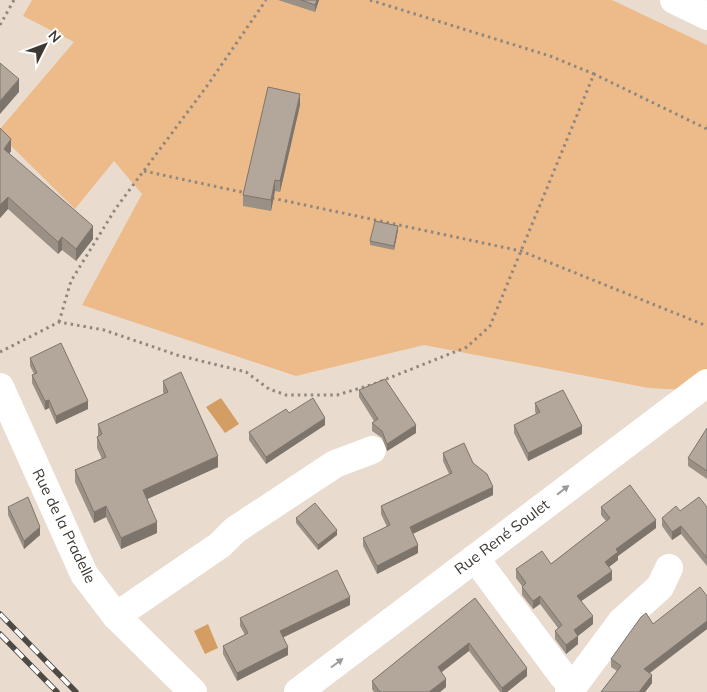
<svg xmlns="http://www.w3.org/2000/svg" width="707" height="692" font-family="Mulish,sans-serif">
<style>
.green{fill:#ecbb89}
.water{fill:#d49d63}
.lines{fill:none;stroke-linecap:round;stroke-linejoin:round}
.path{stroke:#90877e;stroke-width:3;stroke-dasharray:2.5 4;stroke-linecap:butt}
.minor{stroke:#fff;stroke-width:28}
.rail-casing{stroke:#4f4943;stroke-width:5.5}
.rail{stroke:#fff;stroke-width:4;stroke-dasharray:11;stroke-linecap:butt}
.wall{fill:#9a9085}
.shaded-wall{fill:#7d756c}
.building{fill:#b3a79b;stroke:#7d756c}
.oneway{fill:#9e9c99}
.labels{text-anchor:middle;stroke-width:4;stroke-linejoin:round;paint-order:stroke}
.street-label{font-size:15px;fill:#3d3833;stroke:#fff}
</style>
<rect width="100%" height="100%" fill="#e9dccf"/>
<path class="green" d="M32,0h580l95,45v346l-58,-3 -225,-43 -128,31 -214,-71 60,-111 -28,-33 -39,48 -75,-74v-6l74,-87 -51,-26z"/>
<g class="water">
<path d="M221,398l18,26 -14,9 -19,-26z"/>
<path d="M208,624l10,24 -13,6 -11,-23z"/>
</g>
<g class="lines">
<g class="path">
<path d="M370,0l180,56 44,18"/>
<path d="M0,25l14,-25"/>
<path d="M144,171l102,22"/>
<path d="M272,198l249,53 186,75"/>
<path d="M59,322l12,-41 45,-73 91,-122 59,-86"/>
<path d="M0,352l59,-30 45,8 73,25 69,17 23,17 17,6h51l37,-11 93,-37 23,-21 104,-252 113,55"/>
</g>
<g class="minor">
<path d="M674,0l33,16"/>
<path d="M0,387l84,187 32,42 77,76"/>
<path d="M475,558l87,117 11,11"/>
<path d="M116,616l104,-71 15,-15 100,-66 37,-14"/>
<path d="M298,692l409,-309"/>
<path d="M569,692l52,-70 39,-35 9,-19"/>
</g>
<g class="rail-casing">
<g id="rail">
<path d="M0,614l76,78"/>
<path d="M0,634l57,58"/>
</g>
</g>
<use href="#rail" class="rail"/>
</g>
<g class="wall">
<path d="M278,0h41l-4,12z"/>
<path d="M300,105l-20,87 -5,-1 -4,20 -28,-5v-11z"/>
<path d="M0,128l11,23 -2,3 84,85 -17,22 -14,-11 -4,4 -50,-45 -8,9z"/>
<path d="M398,230l-4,20 -24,-5v-4z"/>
<path d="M30,358l58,51 -32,15 -7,-16 -4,2 -13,-27v-8l2,-1 -4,-8z"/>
<path d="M163,381l55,86 -71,32 10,34 -36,16 -15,-32 -12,6 -19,-41v-12l27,-11 -5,-11v-11l1,-1v-12l66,-30 -1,-2z"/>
<path d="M359,390l57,43 -29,18 -5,-13 -10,-7v-8l2,-2 -15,-24z"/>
<path d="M535,403l47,31 -54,27 -14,-28v-8l22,-11 -1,-3z"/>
<path d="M289,413l36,12 -59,39 -17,-24v-8z"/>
<path d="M707,428v51l-19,-13v-8z"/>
<path d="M443,453l30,10 20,32 -80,39 5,19 -41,21 -14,-28v-8l24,-11 -6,-13v-8l68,-32 -6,-13z"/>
<path d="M8,507l32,28 -16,14 -16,-34z"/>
<path d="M601,507l55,21 -38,28v4l-9,7 3,13 -31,21 12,23 -15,12v8l-12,10 -11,-15v-8l3,-3 -18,-24 -7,5 -11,-14v-9l-6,-8v-9l35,-5 55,-43 -5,-6z"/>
<path d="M707,507v59l-26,-32 -9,6 -10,-14v-8l18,-7z"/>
<path d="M296,518l41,17 -19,15 -22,-27z"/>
<path d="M707,596v33l-57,44 2,10 -7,9h-44l16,-21 -6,-4v-8l42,-35z"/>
<path d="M475,598l52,78 -20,16h-7l-31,-41 -28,21 5,15 -6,5h-66l-2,-3v-8z"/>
<path d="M350,605l-67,32 5,18 -51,26 -14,-27v-8l22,-11 -5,-9v-8z"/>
</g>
<g class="shaded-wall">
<path d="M317,0h2l-4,12v-7z"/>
<path d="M19,79v13l-19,22v-13z"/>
<path d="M300,94v11l-20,87v-11z"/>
<path d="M11,139v12l-7,10v-12z"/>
<path d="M275,180v11l-4,20v-11z"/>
<path d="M8,197v12l-8,9v-13z"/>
<path d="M93,226v13l-17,22v-12z"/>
<path d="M398,226v4l-4,20v-4z"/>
<path d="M62,237v13l-4,4v-12z"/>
<path d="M49,400v8l-4,2v-9z"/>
<path d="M88,401v8l-32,15v-8z"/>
<path d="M325,418v7l-59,39v-7z"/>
<path d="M416,425v8l-29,18v-7z"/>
<path d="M582,426v8l-54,27v-8z"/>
<path d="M218,456v11l-75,34v-11z"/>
<path d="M493,487v8l-83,40v-8z"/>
<path d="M106,506v11l-12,6v-11z"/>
<path d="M656,520v8l-38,28v4l-13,10v-8l11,-13z"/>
<path d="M157,522v11l-36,16v-11z"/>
<path d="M681,526v8l-9,6v-8z"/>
<path d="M40,527v8l-16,14v-8z"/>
<path d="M337,530v5l-19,15v-5z"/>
<path d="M418,545v8l-41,21v-8z"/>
<path d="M612,571v9l-35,24v-8z"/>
<path d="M540,596v8l-7,5v-8z"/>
<path d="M350,597v8l-70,34v-8z"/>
<path d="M593,616v8l-19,15v-9z"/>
<path d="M707,621v8l-63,48v-8z"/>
<path d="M578,636v8l-12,10v-9z"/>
<path d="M469,643v8l-31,24v-8z"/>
<path d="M288,647v8l-51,26v-8z"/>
<path d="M527,668v8l-20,16h-5v-4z"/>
<path d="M652,675v8l-7,9h-6z"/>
<path d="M446,679v8l-6,5h-11z"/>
</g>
<g class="building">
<path d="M301,0h16l-2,5z"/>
<path d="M0,63l19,16 -19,22z"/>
<path d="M268,87l32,7 -20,87 -5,-1 -4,20 -28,-5z"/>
<path d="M0,128l11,11 -7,10 89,77 -17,23 -14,-12 -4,5 -50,-45 -8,8z"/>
<path d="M375,221l23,5 -4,20 -24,-5z"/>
<path d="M61,343l27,58 -32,15 -7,-16 -4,1 -13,-26 5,-2 -7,-15z"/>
<path d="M181,372l37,84 -75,34 14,32 -36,16 -15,-32 -12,6 -19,-42 31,-13 -9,-20 5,-3 -4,-10 70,-32 -5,-11z"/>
<path d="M385,379l31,46 -29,19 -5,-13 -10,-8 6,-4 -19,-29z"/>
<path d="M563,390l19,36 -54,27 -14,-28 26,-13 -5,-9z"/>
<path d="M313,398l12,20 -59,39 -17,-25 37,-23 3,4z"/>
<path d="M707,428v43l-19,-13z"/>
<path d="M464,443l9,20 14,11 6,13 -83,40 8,18 -41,21 -14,-28 27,-13 -9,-19 71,-33 -9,-20z"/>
<path d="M630,485l26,35 -40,29 2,3 -13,10 7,9 -35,25 16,20 -19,14 4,6 -12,9 -11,-14 7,-6 -22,-29 -7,5 -11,-14 4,-4 -10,-14 26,-18 9,13 59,-46 -9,-11z"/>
<path d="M28,497l12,30 -16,14 -16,-34z"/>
<path d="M699,497l8,10v51l-26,-32 -9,6 -10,-14 14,-12 4,5z"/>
<path d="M315,503l22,27 -19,15 -22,-27z"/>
<path d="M337,570l13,27 -70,34 8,16 -51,26 -14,-27 25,-13 -8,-15z"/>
<path d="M700,587l7,9v25l-63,48 8,6 -13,17h-38l20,-26 -10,-7 30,-42 5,-4 7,11z"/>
<path d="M475,598l52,70 -25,20 -33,-45 -31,24 8,12 -17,13h-49l-8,-11z"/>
</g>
<defs><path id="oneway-solid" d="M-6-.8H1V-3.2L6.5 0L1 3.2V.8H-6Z" transform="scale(1.25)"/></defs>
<g class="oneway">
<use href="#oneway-solid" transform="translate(563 490) rotate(-38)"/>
<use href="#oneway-solid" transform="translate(337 663) rotate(-37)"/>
</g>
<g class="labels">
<g class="street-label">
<text transform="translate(64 526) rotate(64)" y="5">Rue de la Pradelle</text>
<text transform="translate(502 537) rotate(-37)" y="5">Rue René Soulet</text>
</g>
</g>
<g transform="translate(45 45) rotate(48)" stroke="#ffffff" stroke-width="4" paint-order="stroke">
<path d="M0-4L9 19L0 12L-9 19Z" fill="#3d3833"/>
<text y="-8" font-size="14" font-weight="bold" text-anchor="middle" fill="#3d3833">N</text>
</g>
</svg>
